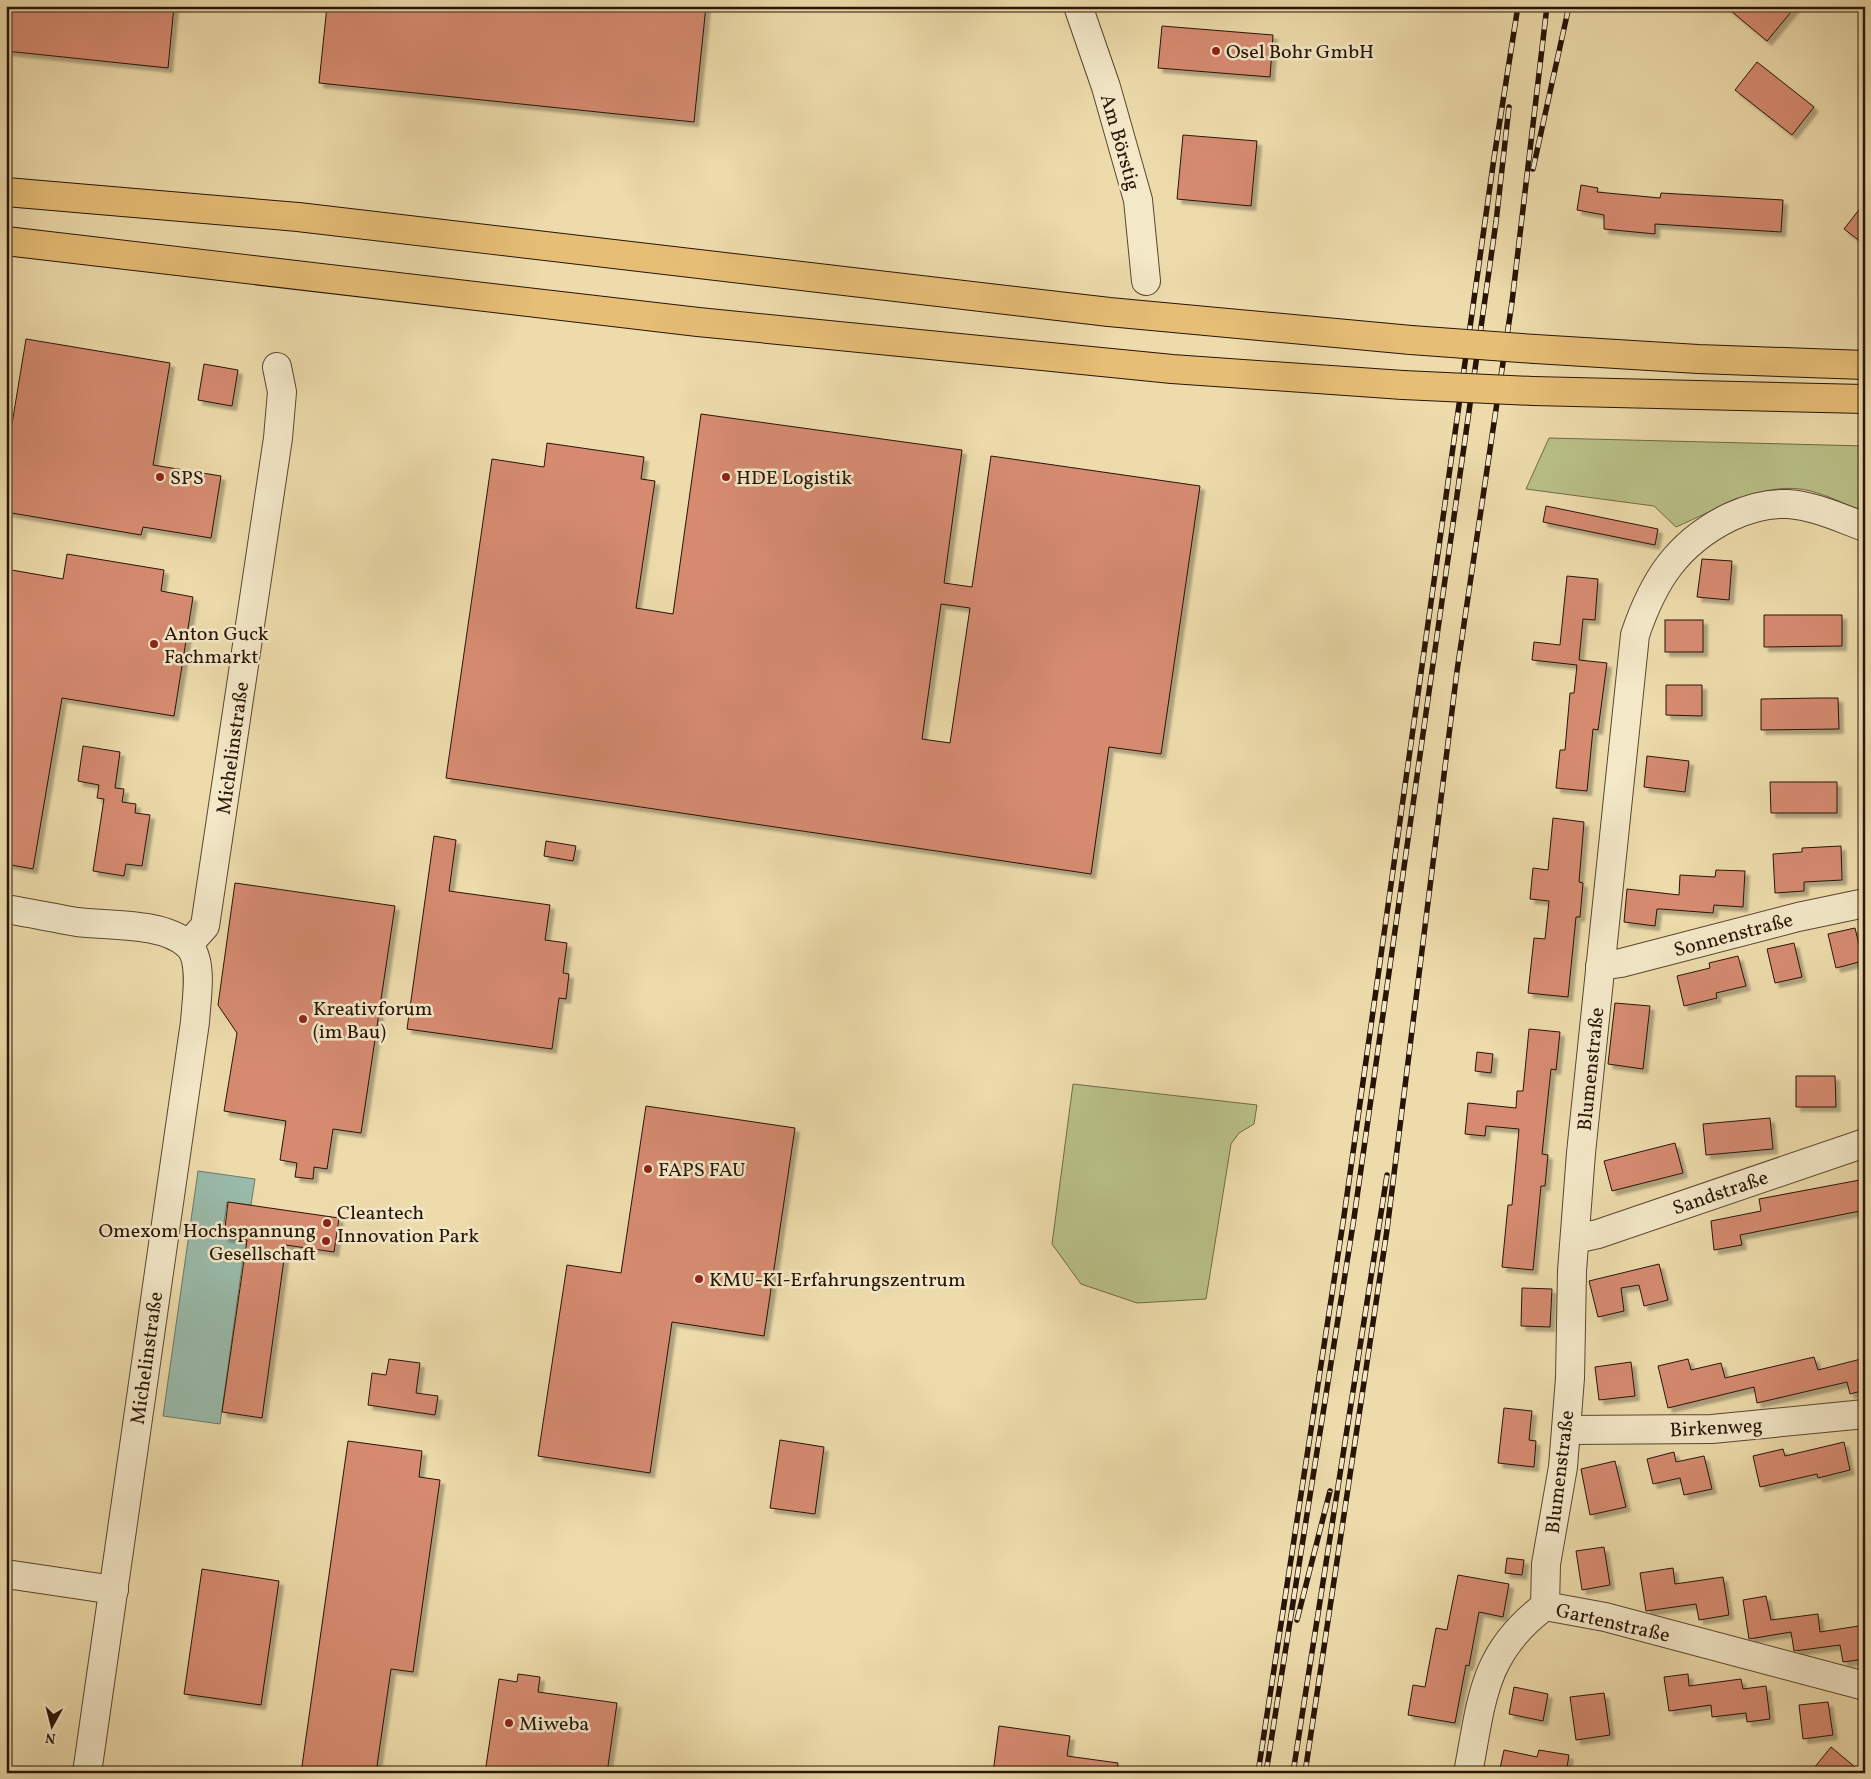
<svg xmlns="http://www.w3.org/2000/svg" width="1871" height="1779" font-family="Vollkorn,serif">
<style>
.green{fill:#b9c088;stroke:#706a47}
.water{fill:#99bbab;stroke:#6c7869}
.building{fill:#d68b71;stroke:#281406;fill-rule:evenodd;filter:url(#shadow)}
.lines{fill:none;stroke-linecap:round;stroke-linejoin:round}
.minor-casing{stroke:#59462f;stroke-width:30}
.highway-casing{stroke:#281406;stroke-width:30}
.minor{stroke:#f3e8c8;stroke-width:28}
.highway{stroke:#e6be76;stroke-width:28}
.rail-casing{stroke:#281406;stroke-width:5.5}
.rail{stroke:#f3e8c8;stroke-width:4;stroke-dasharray:11;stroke-linecap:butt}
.highway-bridge-casing{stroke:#281406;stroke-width:30;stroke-linecap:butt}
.highway-bridge{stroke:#e6be76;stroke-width:28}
.poi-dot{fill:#8f2418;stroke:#f3e8c8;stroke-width:2}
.labels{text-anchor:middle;stroke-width:5;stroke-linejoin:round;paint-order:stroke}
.poi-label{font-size:20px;fill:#281406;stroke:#f3e8c8;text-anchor:start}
.street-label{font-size:20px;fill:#281406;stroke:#f3e8c8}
</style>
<defs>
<filter id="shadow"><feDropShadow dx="4.5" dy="4.5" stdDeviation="1" flood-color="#0004"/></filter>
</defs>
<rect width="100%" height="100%" fill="#eddbab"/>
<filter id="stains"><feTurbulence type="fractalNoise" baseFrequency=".004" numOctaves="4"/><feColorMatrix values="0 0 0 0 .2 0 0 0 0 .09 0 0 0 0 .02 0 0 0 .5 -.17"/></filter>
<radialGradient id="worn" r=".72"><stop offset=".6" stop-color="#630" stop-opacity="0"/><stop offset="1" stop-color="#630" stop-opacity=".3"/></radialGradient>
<g class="green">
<path d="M1549,438l316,8v66c-18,-7 -36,-16 -54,-21 -46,-12 -95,19 -135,36l-22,-21 -128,-17z"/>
<path d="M1073,1084l184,21 -3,19 -15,9 -8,11 -25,155 -69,4 -56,-19 -29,-40z"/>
</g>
<path class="water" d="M198,1171l57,8 -4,26 -24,-3 -5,36 36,5 -1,11 -13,-2 -24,172 -57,-8z"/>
<g class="building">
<path d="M6,6h168l-6,62 -162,-17z"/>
<path d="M327,6h379l-12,116 -375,-39z"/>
<path d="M1725,6h71l-29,35z"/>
<path d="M1162,26l111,9 -3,42 -112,-9z"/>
<path d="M1757,62l57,45 -22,28 -57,-45z"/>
<path d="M1183,135l74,6 -6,65 -74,-7z"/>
<path d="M1581,185l17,3 -1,4 63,6 1,-5 122,7 -2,32 -126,-8v10l-51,-5v-14l-27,-5z"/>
<path d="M1865,202v43l-21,-16z"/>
<path d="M26,339l144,24 -17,102 68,11 -10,62 -68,-11 -2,8 -135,-23v-52z"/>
<path d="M204,364l34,6 -6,36 -34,-6z"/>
<path d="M701,414l261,36 -18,133 28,4 19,-131 209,30 -39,268 -52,-7 -18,127 -645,-96 46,-319 52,8 3,-24 97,14 -3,22 14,2 -19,127 37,6zM941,604l29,4 -20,135 -28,-4z"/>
<path d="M1546,506l112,23 -3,16 -112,-23z"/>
<path d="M67,554l97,16 -3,21 32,6 -19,119 -112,-18 -29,171 -27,-5v-295l57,10z"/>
<path d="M1702,559l30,2 -3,39 -32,-3z"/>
<path d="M1567,576l31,3 -3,41 -12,-1 -4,41 28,3 -9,67 -5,-1 -6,62 -31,-3 4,-38h5l5,-57h4l3,-28 -45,-5 2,-18 26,3z"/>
<path d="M1764,615h78v31l-78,1z"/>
<rect x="1665" y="620" width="38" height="32"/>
<path d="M1666,685h36v31l-36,-1z"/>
<path d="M1819,698h19l1,31 -78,1v-31z"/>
<path d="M83,746l37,6 -5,36 9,1 -2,13 14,2 -1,9 15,2 -8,51 -16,-2 -2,12 -31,-5 11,-72 -7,-1 2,-13 -21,-4z"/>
<path d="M1647,756l42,5 -4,31 -41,-5z"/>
<path d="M1770,782h67v31h-66z"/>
<path d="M1553,818l31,4 -5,60 4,1 -3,34h-4l-8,80 -40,-4 6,-55 11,1 4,-38 -19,-2 3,-31 15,2z"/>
<path d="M434,836l22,4 -7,51 101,14 -5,35 22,3 -4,30 6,1 -3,25 -7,-1 -7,51 -145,-20z"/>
<path d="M546,841l30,5 -3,15 -29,-5z"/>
<path d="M1841,846l1,34 -38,2v9l-29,2 -2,-39 29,-2v-4z"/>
<path d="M1716,870l29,1 -2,36 -29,-2 -1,8 -52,-4h-4l-2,17 -31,-4 3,-33 52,6 1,-20 35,2z"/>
<path d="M235,883l160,23 -34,227 -28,-4 -6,40 -13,-2 -1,12 -18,-2 2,-14 -17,-3 6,-39 -62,-10 13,-78 -19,-28z"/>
<path d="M1855,928l8,33 -27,7 -8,-34z"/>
<path d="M1794,943l8,34 -27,6 -8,-34z"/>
<path d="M1738,956l8,30 -30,7 1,5 -33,8 -7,-30 33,-8 -1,-5z"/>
<path d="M1615,1003l35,3 -7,63 -35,-5z"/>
<path d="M1529,1029l31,3 -4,38 -5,-1 -9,85 6,1 -3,31h-4l-8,84 -31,-3 6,-62h4l7,-76 -33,-3 -1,10 -20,-2 3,-31 48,5 1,-17h6z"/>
<path d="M1477,1052l16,2 -2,19 -16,-2z"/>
<path d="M1796,1076h39l1,31h-40z"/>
<path d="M646,1106l149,22 -31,208 -92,-14 -22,151 -112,-17 29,-191 54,8z"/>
<path d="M1770,1118l3,31 -67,6 -3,-31z"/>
<path d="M1675,1143l8,30 -71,18 -8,-30z"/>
<path d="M1865,1179v31l-125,25 2,10 -28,5 -3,-29 50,-10 -2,-12z"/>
<path d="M228,1202l111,16 -5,34 -48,-7 -24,173 -40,-6 25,-172 -23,-3z"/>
<path d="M1659,1264l9,36 -24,6 -5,-21 -18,3 3,23 -26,6 -9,-36z"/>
<path d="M1522,1288l30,1 -2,38 -29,-1z"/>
<path d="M1814,1357l4,13 47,-12v32l-15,4 -3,-12 -90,21 -3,-16 -86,21 -10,-42 30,-7 3,11 30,-7 4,15z"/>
<path d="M389,1359l31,4 -4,30 22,3 -3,19 -67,-10 4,-32 14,2z"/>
<path d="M1631,1362l4,34 -36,4 -4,-33z"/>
<path d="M1504,1408l28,3 -3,29 7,1 -2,26 -36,-4z"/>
<path d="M780,1440l44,7 -9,67 -45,-6z"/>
<path d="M348,1441l74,10 -3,26 21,3 -27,192 -22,-3 -15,104h-75z"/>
<path d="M1844,1442l6,28 -32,8 -1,-4 -57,13 -7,-31 30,-7 2,7z"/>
<path d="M1674,1452l2,10 28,-6 8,33 -28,6 -4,-17 -27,6 -6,-25z"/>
<path d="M1615,1461l11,46 -36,8 -9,-46z"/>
<path d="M1604,1547l6,38 -28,5 -6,-39z"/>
<path d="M1507,1558l17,2 -2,15 -17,-2z"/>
<path d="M1673,1568l2,16 48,-7 6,38 -30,5 -3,-16 -50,7 -6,-38z"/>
<path d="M202,1569l77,12 -18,124 -77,-11z"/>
<path d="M1458,1575l51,9 -6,33 -24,-5 -10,54 -3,-1 -11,58 -47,-8 5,-30 12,2 11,-59 11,2z"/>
<path d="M1766,1596l5,24 47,-6 2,18 45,-7v34l-22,3 -3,-17 -46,6 -3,-19 -42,7 -6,-39z"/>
<path d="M518,1674l22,3 -2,15 79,11 -10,70h-122l14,-94 18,3z"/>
<path d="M1688,1674l1,12 52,-7 2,10 23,-3 4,33 -23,3 -1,-9 -34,4 -1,-12 -42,6 -5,-34z"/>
<path d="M1514,1687l34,7 -5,27 -34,-7z"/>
<path d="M1604,1693l6,42 -34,5 -6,-43z"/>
<path d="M1828,1702l5,33 -30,4 -4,-34z"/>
<path d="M999,1726l71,10 -3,20 51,7 -1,10h-124z"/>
<path d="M1831,1747l31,26h-52z"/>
<path d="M1504,1750l33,7 2,-7 30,5 -3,18h-67z"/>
</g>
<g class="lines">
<g class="minor-casing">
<g id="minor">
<path d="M1078,6l28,81 32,113 8,81"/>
<path d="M6,909c24,4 48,9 71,13 32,4 86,0 111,23 16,15 8,57 7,77l-108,751"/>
<path d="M188,945l17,-19 73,-488 4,-46 -5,-25"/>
<path d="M1600,966l21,-3 177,-46 67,-14"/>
<path d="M1575,1239l23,-5 267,-91"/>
<path d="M1566,1430l146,-1 153,-15"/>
<path d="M6,1574l108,16"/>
<path d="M1545,1606l1,-42 17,-97 7,-89 2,-107 9,-118 54,-518c18,-54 42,-92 95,-118 17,-8 38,-14 58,-13 27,2 52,14 77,23"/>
<path d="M1468,1773c14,-72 14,-120 77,-167l60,11 260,69"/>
</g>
</g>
<g class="highway-casing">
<g id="highway">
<path d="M6,192l292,25 811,95 302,28"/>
<path d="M6,241l692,81 474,47 231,16"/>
<path d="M1535,349l163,10 167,6"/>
<path d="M1533,391l332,8"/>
</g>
</g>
<use href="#minor" class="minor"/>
<use href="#highway" class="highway"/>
<g class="rail-casing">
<g id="rail">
<path d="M1533,169l36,-163"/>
<path d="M1297,1620l33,-129"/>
<path d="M1258,1773l86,-557 150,-1058 24,-152"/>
<path d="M1266,1773l88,-555 142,-996 13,-115"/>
<path d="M1293,1773l94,-598"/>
<path d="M1305,1773l82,-543 70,-559 55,-369 35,-296"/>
</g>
</g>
<use href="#rail" class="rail"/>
<g class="highway-bridge-casing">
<g id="highway-bridge">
<path d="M1411,340l124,9"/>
<path d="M1403,385l130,6"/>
</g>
</g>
<use href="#highway-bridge" class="highway-bridge"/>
</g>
<g class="poi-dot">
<circle cx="1216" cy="51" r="5"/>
<circle cx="160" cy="477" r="5"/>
<circle cx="726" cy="477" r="5"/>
<circle cx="154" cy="644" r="5"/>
<circle cx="303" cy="1019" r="5"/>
<circle cx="648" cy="1169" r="5"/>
<circle cx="327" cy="1223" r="5"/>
<circle cx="326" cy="1241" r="5"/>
<circle cx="699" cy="1279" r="5"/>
<circle cx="509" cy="1723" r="5"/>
</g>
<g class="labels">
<g class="poi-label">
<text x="1226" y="58">Osel Bohr GmbH</text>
<text x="170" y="484">SPS</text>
<text x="736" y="484">HDE Logistik</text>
<text x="164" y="640">Anton Guck<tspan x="164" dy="23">Fachmarkt</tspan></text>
<text x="313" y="1015">Kreativforum<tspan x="313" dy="23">(im Bau)</tspan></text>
<text x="658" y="1176">FAPS FAU</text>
<text x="337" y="1219">Cleantech<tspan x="337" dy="23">Innovation Park</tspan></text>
<text x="316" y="1237" text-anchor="end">Omexom Hochspannung<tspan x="316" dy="23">Gesellschaft</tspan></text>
<text x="709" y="1286">KMU-KI-Erfahrungszentrum</text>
<text x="519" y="1730">Miweba</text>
</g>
<g class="street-label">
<text transform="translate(1121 142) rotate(74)" y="7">Am Börstig</text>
<text transform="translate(232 748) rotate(-82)" y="7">Michelinstraße</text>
<text transform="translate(1733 934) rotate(-15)" y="7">Sonnenstraße</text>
<text transform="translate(1590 1069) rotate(-84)" y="7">Blumenstraße</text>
<text transform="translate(1720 1192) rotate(-19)" y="7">Sandstraße</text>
<text transform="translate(146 1358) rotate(-82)" y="7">Michelinstraße</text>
<text transform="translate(1716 1427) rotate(-3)" y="7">Birkenweg</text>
<text transform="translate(1559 1472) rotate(-83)" y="7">Blumenstraße</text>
<text transform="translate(1613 1622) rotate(13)" y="7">Gartenstraße</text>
</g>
</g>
<rect width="1871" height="1779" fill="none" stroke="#eddbab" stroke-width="25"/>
<rect x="8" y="8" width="1856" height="1764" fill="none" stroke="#281406" stroke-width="2.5"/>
<rect x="12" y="12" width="1846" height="1754" fill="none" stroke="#281406"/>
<g transform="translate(52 1726) rotate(187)" stroke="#f3e8c8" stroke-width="4" paint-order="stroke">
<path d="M0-4L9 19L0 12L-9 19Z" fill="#281406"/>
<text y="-8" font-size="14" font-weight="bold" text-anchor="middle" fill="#281406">N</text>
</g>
<rect width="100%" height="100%" filter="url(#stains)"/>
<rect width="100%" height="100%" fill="url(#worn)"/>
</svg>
